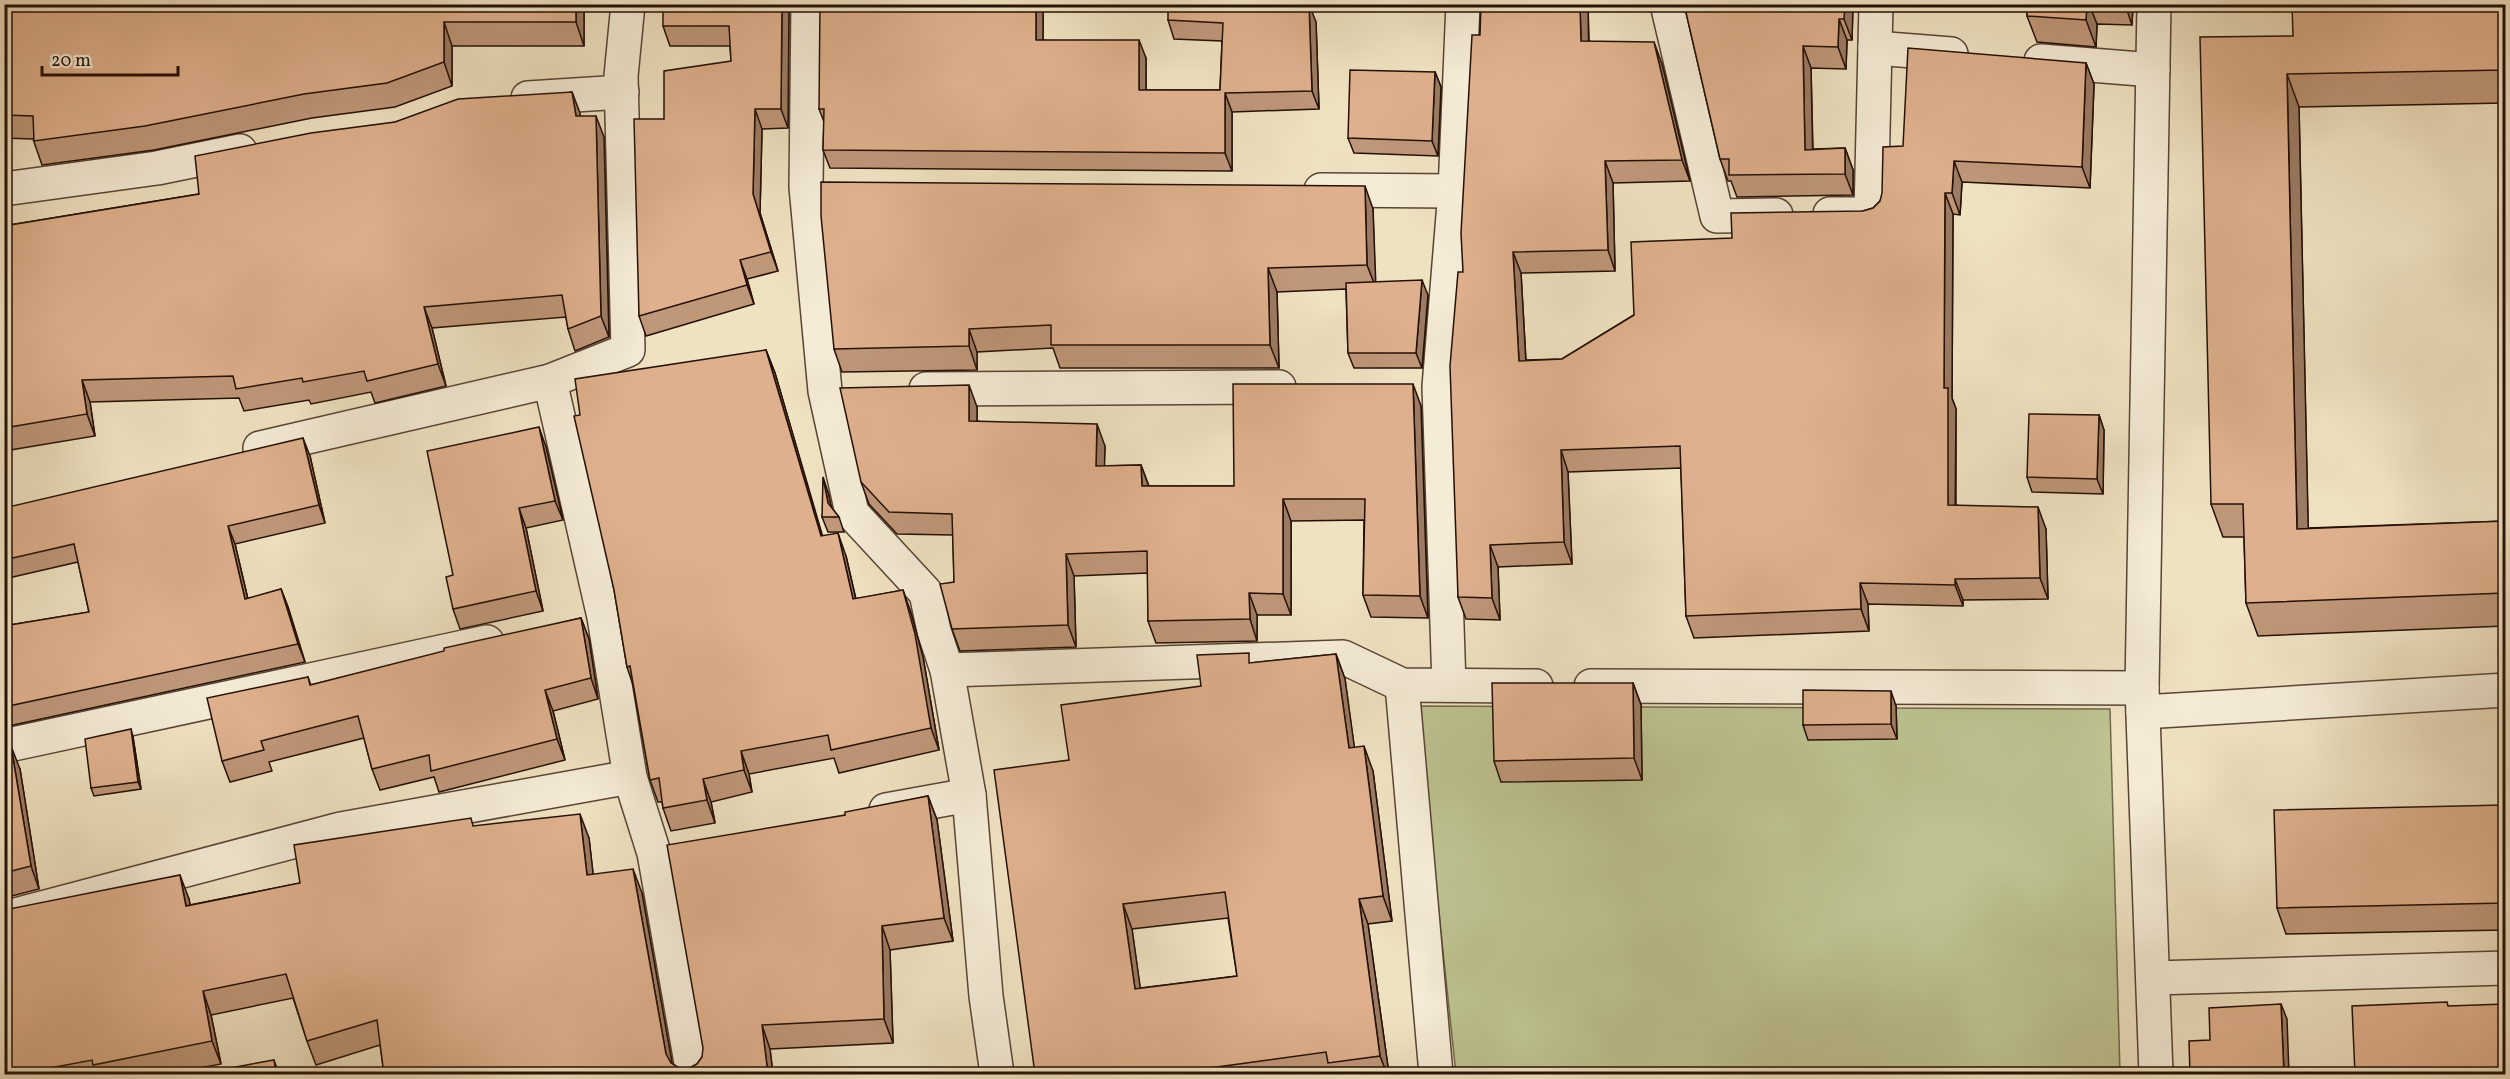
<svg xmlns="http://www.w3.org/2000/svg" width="2510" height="1079" font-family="Vollkorn,serif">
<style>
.green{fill:#bdc290;stroke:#71694b;stroke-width:1.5}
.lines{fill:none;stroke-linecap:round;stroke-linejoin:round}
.minor-casing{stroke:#584435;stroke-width:36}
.minor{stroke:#f5ecd7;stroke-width:33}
.wall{fill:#bf9779;stroke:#251006;stroke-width:1.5;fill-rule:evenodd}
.shaded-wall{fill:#9b7b63;stroke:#251006;stroke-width:1.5}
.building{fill:#deb08d;stroke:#251006;stroke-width:1.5;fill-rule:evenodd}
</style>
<rect width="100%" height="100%" fill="#efe2c1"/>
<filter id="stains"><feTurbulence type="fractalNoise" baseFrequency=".00333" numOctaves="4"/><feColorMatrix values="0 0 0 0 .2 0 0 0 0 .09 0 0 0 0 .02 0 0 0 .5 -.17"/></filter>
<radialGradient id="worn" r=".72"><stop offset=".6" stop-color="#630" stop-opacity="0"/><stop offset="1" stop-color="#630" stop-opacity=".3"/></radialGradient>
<path class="green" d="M1417,706l693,3 10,365h-664z"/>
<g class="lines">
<g class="minor-casing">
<g id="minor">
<path d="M808,4l-2,183 19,204 27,122 74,80 8,38 13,39 22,125 17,201 11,78"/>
<path d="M1667,4l50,212 59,-1"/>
<path d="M2154,4l-12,684 14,386"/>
<path d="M1875,48l76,6"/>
<path d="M2041,61l112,9"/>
<path d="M528,98l94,-6"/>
<path d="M4,189l153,-21 83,-17"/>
<path d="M1321,190l134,1"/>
<path d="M1830,214h41l5,-210"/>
<path d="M550,381l54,236 26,160 24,76 39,221"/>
<path d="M926,389l353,-2"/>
<path d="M260,448l290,-67 78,-31 -7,-274 7,-72"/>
<path d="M947,670l396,-13 59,28 134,1"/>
<path d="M1402,685l34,389"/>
<path d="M1449,685l-10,-298 16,-196 8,-187"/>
<path d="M1591,686l551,2"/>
<path d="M2143,712l363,-22"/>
<path d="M4,746l483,-104"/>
<path d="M886,810l83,-15"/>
<path d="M4,918l337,-89 289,-52"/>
<path d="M2153,978l353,-10"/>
</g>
</g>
<use href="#minor" class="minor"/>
</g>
<g class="wall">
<path d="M4,4l82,3 498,-3v42h-132v40l-57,21 -83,11 -158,32 -112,15 -9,-26 -29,-1z"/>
<path d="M789,4l-1,124 -26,1 -2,84 18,58 -31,8 7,25 -108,32 -7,-20 25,-197 67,-58 -1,-15h-60l-7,-20z"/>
<path d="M1043,4v36l103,18v32h74l2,-49 -48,-2 -6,-19 113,-15 35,17 3,87 -87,3v59l-402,-3 -7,-18 1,-28 -5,-13z"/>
<path d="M1481,4h107l1,37 73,23 28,117 -77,2 2,88 -94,2 5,87 36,-1 72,-44 98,-77 131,-27 10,-3 7,-7 23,-55 183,-83 8,21 -4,104 -128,-6 -2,33 -7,-1 -1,184 4,11v96l90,24 2,70 -85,1v6l-95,-2 1,27 -175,7 -8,-22 -5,-148 -113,4 4,92 -74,3 2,53 -34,-1 -8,-22 5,-325 17,-237z"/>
<path d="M1684,4h169l-1,36h-5l-1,29 -35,-1 2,81 32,-1 8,22v25l-116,2 -6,-16h-3l-8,-22z"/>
<path d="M2027,4h106l-1,21 -35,-1 -1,23 -59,-5 -10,-26z"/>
<path d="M2505,4v99l-206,4 9,421 197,-7v105l-247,10 -12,-33 -2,-66h-21l-12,-33 82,-468z"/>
<path d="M1435,72l6,15 -3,69 -84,-3 -6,-15z"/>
<path d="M572,92l8,24 24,21 5,200 -34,14 -7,-22 -2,-12 -134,11 14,58 -71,17 -4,-11 -60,12 -2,-4 -65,11 -5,-13 -149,4 5,34 -91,15v-225l195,-32 196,-72z"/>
<path d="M1373,209l2,73 53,13 -6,73h-68l-6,-15 -2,-64 -69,3 2,76h-219l-7,-20 -76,4v18l-135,2 -8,-23z"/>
<path d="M766,350l9,23 47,163 24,20 10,43 47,-9 8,23 12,44 16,93 -100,23 -5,-15 -85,16 3,18 -41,10 4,21 -44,8 -8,-23 -1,-6h-4l-8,-22 -17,-95 -6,-18 -13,-77 -34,-175z"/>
<path d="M1421,406l7,212 -57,-1 -8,-22 1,-75 -73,1v94h-34v26l-101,2 -8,-22v-48l-74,3 2,71 -116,4 -8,-22 2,-47 -1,-47 -56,-1 -28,-30 -8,-22 116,-75v14l128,25 -1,20 37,-1 8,21h85z"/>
<path d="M2099,415l5,15 -1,64 -71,-2 -5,-15z"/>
<path d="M546,447l17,73 -37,8 17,83 -83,18 -7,-20v-34z"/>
<path d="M310,456l15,67 -90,21 13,55 33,-10 7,18 17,55 -301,65v-101l85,-14 -11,-50 -74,17v-71z"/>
<path d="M828,492l3,15 8,10 5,15h-16l-6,-15z"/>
<path d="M581,618l8,21 9,60 -45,12 12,49 -126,32 -5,-15 -54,13 -8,-21 -8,-31 -95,24 3,9 -42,11 -8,-21 86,-84 3,8z"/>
<path d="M1336,654l9,25 9,68 19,24 19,150 -24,3 21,150h-354l34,-314 132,-74 51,-23zM1228,918l9,58 -97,12 -8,-59z"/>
<path d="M1633,683l8,22 1,75 -141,2 -7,-21z"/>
<path d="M1896,706l1,33 -89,1 -5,-15z"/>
<path d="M133,737l8,52 -47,7 -3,-8z"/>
<path d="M4,747l16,22 19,120 -35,9z"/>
<path d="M928,796l9,24 16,121 -63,9 3,93 -123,6 3,25h-389l-4,-29 -64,20 -9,-24 -14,-43 -82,17 10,49 -52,10h-165l185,-175 1,6 110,-22 174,-57 115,12 4,36 49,19 30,171 7,4 9,1 9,-5 5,-7 143,-242z"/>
<path d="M2505,805v125l-219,4 -9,-26z"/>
</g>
<g class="shaded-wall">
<path d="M77,4h9l-1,26 -8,-23z"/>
<path d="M576,4h8v42l-8,-24z"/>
<path d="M782,4h7l-1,124 -7,-19z"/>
<path d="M1036,4h7v54l-7,-18z"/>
<path d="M1309,4l7,18 3,87 -7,-18z"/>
<path d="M1580,4h8l1,59 -8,-22z"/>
<path d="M1845,4h8l-1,36 -8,-21z"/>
<path d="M2087,4h2l8,20 -1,23 -10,-27z"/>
<path d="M2125,4h8l-1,21z"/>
<path d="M1839,19l8,21 -1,29 -8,-22z"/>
<path d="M444,22l8,24v40l-8,-24z"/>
<path d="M1139,40l7,18v50l-7,-18z"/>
<path d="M1654,42l8,22 28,117 -8,-21z"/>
<path d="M1803,46l8,22 2,103 -8,-21z"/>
<path d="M2086,63l8,21 -4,104 -8,-21z"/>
<path d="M1435,72l6,15 -3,69 -6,-15z"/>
<path d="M2287,74l12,33 10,455 -12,-33z"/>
<path d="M572,92l8,21 3,24 -7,-21z"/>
<path d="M1225,93l7,19v59l-7,-18z"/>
<path d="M755,109l7,20 -2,84 18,58 -7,-19 -18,-58z"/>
<path d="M596,116l8,21 5,200 -8,-21z"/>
<path d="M1845,148l8,22v25l-8,-21z"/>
<path d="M1605,161l8,22 2,88 -7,-21z"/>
<path d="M1954,161l8,21 -2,33 -8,-22z"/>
<path d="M1365,186l8,23 3,79 -9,-23z"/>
<path d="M1945,193l8,21 -1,184 4,11 -1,118 -7,-22 -4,-117z"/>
<path d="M1513,252l8,21 6,109 -8,-21z"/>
<path d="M740,260l7,19 7,25 -7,-19z"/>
<path d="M1268,268l9,24 2,76 -9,-23z"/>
<path d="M1422,280l6,15 -6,73 -6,-15z"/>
<path d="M424,307l8,21 14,58 -8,-22z"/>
<path d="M969,329l8,23v18l-8,-24z"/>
<path d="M766,350l9,23 54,185 -8,-22z"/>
<path d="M82,380l8,22 5,34 -8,-22z"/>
<path d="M1413,384l8,22 7,212 -8,-22z"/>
<path d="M969,385l8,22v36l-8,-22z"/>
<path d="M2099,415l5,15 -1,64 -6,-15z"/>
<path d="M1097,424l8,22 -1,42 -8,-22z"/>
<path d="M539,427l7,20 17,73 -8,-19z"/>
<path d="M303,438l7,18 15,67 -6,-18z"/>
<path d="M1561,450l7,22 4,92 -8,-22z"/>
<path d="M1141,465l8,22 -7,-1z"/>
<path d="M823,477l5,15 6,26 -6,-15z"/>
<path d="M1283,499l8,22v94l-8,-21z"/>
<path d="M2038,507l8,22 2,70 -8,-21z"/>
<path d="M519,508l7,20 17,83 -7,-20z"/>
<path d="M228,526l7,18 17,73 -7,-18z"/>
<path d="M838,533l8,23 15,66 -8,-23z"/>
<path d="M1490,545l8,22 2,53 -8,-22z"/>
<path d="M1066,554l8,22 2,71 -8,-22z"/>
<path d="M1955,579l8,21v6l-8,-21z"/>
<path d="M1860,583l8,21 1,27 -8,-22z"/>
<path d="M281,589l7,18 17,55 -7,-18z"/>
<path d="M903,590l8,23 12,44 16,93 -8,-22z"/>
<path d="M1249,593l8,22v26l-7,-22z"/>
<path d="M581,618l8,21 9,60 -7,-21z"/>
<path d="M1336,654l9,25 13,94 -9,-25z"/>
<path d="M1633,683l8,22 1,75 -8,-22z"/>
<path d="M545,690l8,21 12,49 -8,-21z"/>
<path d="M1891,691l5,15 1,33 -6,-15z"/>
<path d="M131,729l2,8 8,52 -3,-7z"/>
<path d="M11,746l9,23 19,120 -8,-23z"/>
<path d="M1364,746l9,25 19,150 -9,-25z"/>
<path d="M741,751l8,23 3,18 -8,-22z"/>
<path d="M703,779l8,23 4,21 -8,-23z"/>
<path d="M928,796l9,24 16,121 -9,-23z"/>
<path d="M580,814l9,24 7,61 -9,-24z"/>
<path d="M633,869l9,24 32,181 -8,-20z"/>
<path d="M180,875l9,24 6,31 -9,-24z"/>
<path d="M1359,899l9,25 21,150h-2l-7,-18z"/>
<path d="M1123,904l9,25 12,85 -9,-25z"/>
<path d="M882,926l8,24 3,93 -9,-24z"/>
<path d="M203,991l8,24 10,49 -9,-23z"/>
<path d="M2281,1004l6,15 2,55h-5z"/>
<path d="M762,1025l8,24 3,25h-5z"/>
<path d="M274,1060l5,14h-3z"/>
</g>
<g class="building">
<path d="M4,4h73v3l58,-3h441v18h-132v40l-57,21 -83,11 -159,32 -111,15 -1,-25 -29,-1z"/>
<path d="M663,4h119l-1,105h-26l-2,85 18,58 -31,8 7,25 -108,31 -5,-197h30v-48l67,-10 -2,-35h-66z"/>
<path d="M820,4h216v36h103v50h81l3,-67 -55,-3v-16h105v2l36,-2 3,87 -87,2v60l-402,-3 1,-41h-5z"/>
<path d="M1481,4h99l1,37 73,1 28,118 -77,1 3,89 -95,2 6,109 43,-2 72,-44 -3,-73 101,-4 -1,-25 132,-2 10,-3 7,-7 2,-8 1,-46 20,-1 5,-98 178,15 -4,104 -128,-6 -2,32h-7l-1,195h4v117l90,2 2,71 -85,1v6l-95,-2 1,26 -175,7 -6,-170 -119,4 3,92 -74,3 2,53 -34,-1 -8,-231 8,-94h5l-2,-39 11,-198h8z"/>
<path d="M1684,4h161l-1,15h-5l-1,28 -35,-1 2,104 40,-2v26l-116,1v-16h-9z"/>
<path d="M2027,4h60l-1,16 -59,-4z"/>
<path d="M2292,4h213v66l-218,4 10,455 208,-8v72l-259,10 -3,-99h-32l-11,-467 93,-1z"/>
<path d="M1350,70l85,2 -3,69 -84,-3z"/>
<path d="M572,92l4,24h20l5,200 -33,13 -6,-34 -138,12 14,57 -71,17 -3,-10 -61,11 -1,-4 -66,11 -3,-13 -151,4 5,34 -83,14v-202l195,-32 -4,-38 116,-23 84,-11 63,-23z"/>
<path d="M821,182l544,4 2,79 -99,3 2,77h-219v-20l-82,4v17l-135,3 -13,-133z"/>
<path d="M1422,280l-6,73h-68l-2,-70z"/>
<path d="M766,350l55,186 17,-3 15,66 50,-9 12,44 16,94 -100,22 -3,-15 -87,16 3,19 -41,9 4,21 -44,8 -4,-30 -9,2 -20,-114 -3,1 -13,-77 -40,-174 6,-1 -5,-36z"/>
<path d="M1233,384h180l7,212 -57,-1 2,-96h-82v95l-34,-1 1,26 -102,2 -1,-70 -81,3 2,71 -116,4 -12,-45 14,-2 -2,-68 -63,-2 -28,-30 -21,-94 129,-3v36l128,3 -1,42 45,-1 1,21h92z"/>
<path d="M2029,414l70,1 -2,64 -70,-2z"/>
<path d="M539,427l16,74 -36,7 17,83 -83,18 -7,-32 7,-2 -26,-124z"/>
<path d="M303,438l16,67 -91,21 17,73 36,-10 17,55 -294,63v-81l85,-14 -15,-68 -70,16v-52z"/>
<path d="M823,477l5,26 11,14h-17z"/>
<path d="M581,618l10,60 -46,12 12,49 -126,32 -2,-16 -57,14 -14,-53 -97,25 3,9 -42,11 -15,-63 101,-21 2,8 134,-34v-3z"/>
<path d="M1249,653v10l87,-9 13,94 15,-2 19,150 -24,3 21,157 -52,7 -2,-11 -116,16 1,6h-176l-41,-304 75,-10 -8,-55 140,-19 -4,-31zM1225,892l12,84 -102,13 -12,-85z"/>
<path d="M1492,683h141l1,75 -140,3z"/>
<path d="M1803,690l88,1v33l-88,1z"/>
<path d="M131,729l7,53 -47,6 -6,-49z"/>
<path d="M11,746l20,120 -27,7v-126z"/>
<path d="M928,796l16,122 -62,8 2,93 -122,6 6,49h-384l-7,-54 -70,21 -21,-67 -83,17 9,50 -119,24 -1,-5 -74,14h-14v-164l176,-35 6,31 114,-23 -6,-38 177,-27 2,8 107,-12 7,61 46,-6 33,185 5,9 8,5 9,1 9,-5 5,-7 1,-9 -36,-203 178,-30v-3z"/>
<path d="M2505,805v98l-228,5 -3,-98z"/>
<path d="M2447,1002l1,4 57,-2v70h-150l-3,-68z"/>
<path d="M2281,1004l3,70h-94l-1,-33 21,-1 -1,-32z"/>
<path d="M274,1060l2,14h-51l-1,-5z"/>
</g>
<rect width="2510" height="1079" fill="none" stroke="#efe2c1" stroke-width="24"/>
<rect x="6" y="6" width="2498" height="1067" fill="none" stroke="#251006" stroke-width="3"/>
<rect x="12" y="12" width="2486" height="1055" fill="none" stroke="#251006" stroke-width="1.5"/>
<path d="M42 66v9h136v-9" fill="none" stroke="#251006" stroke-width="3"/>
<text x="51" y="66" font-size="18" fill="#251006" stroke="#f5ecd7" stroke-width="4.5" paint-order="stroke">20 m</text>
<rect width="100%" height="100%" filter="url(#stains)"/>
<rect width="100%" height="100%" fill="url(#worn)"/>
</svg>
